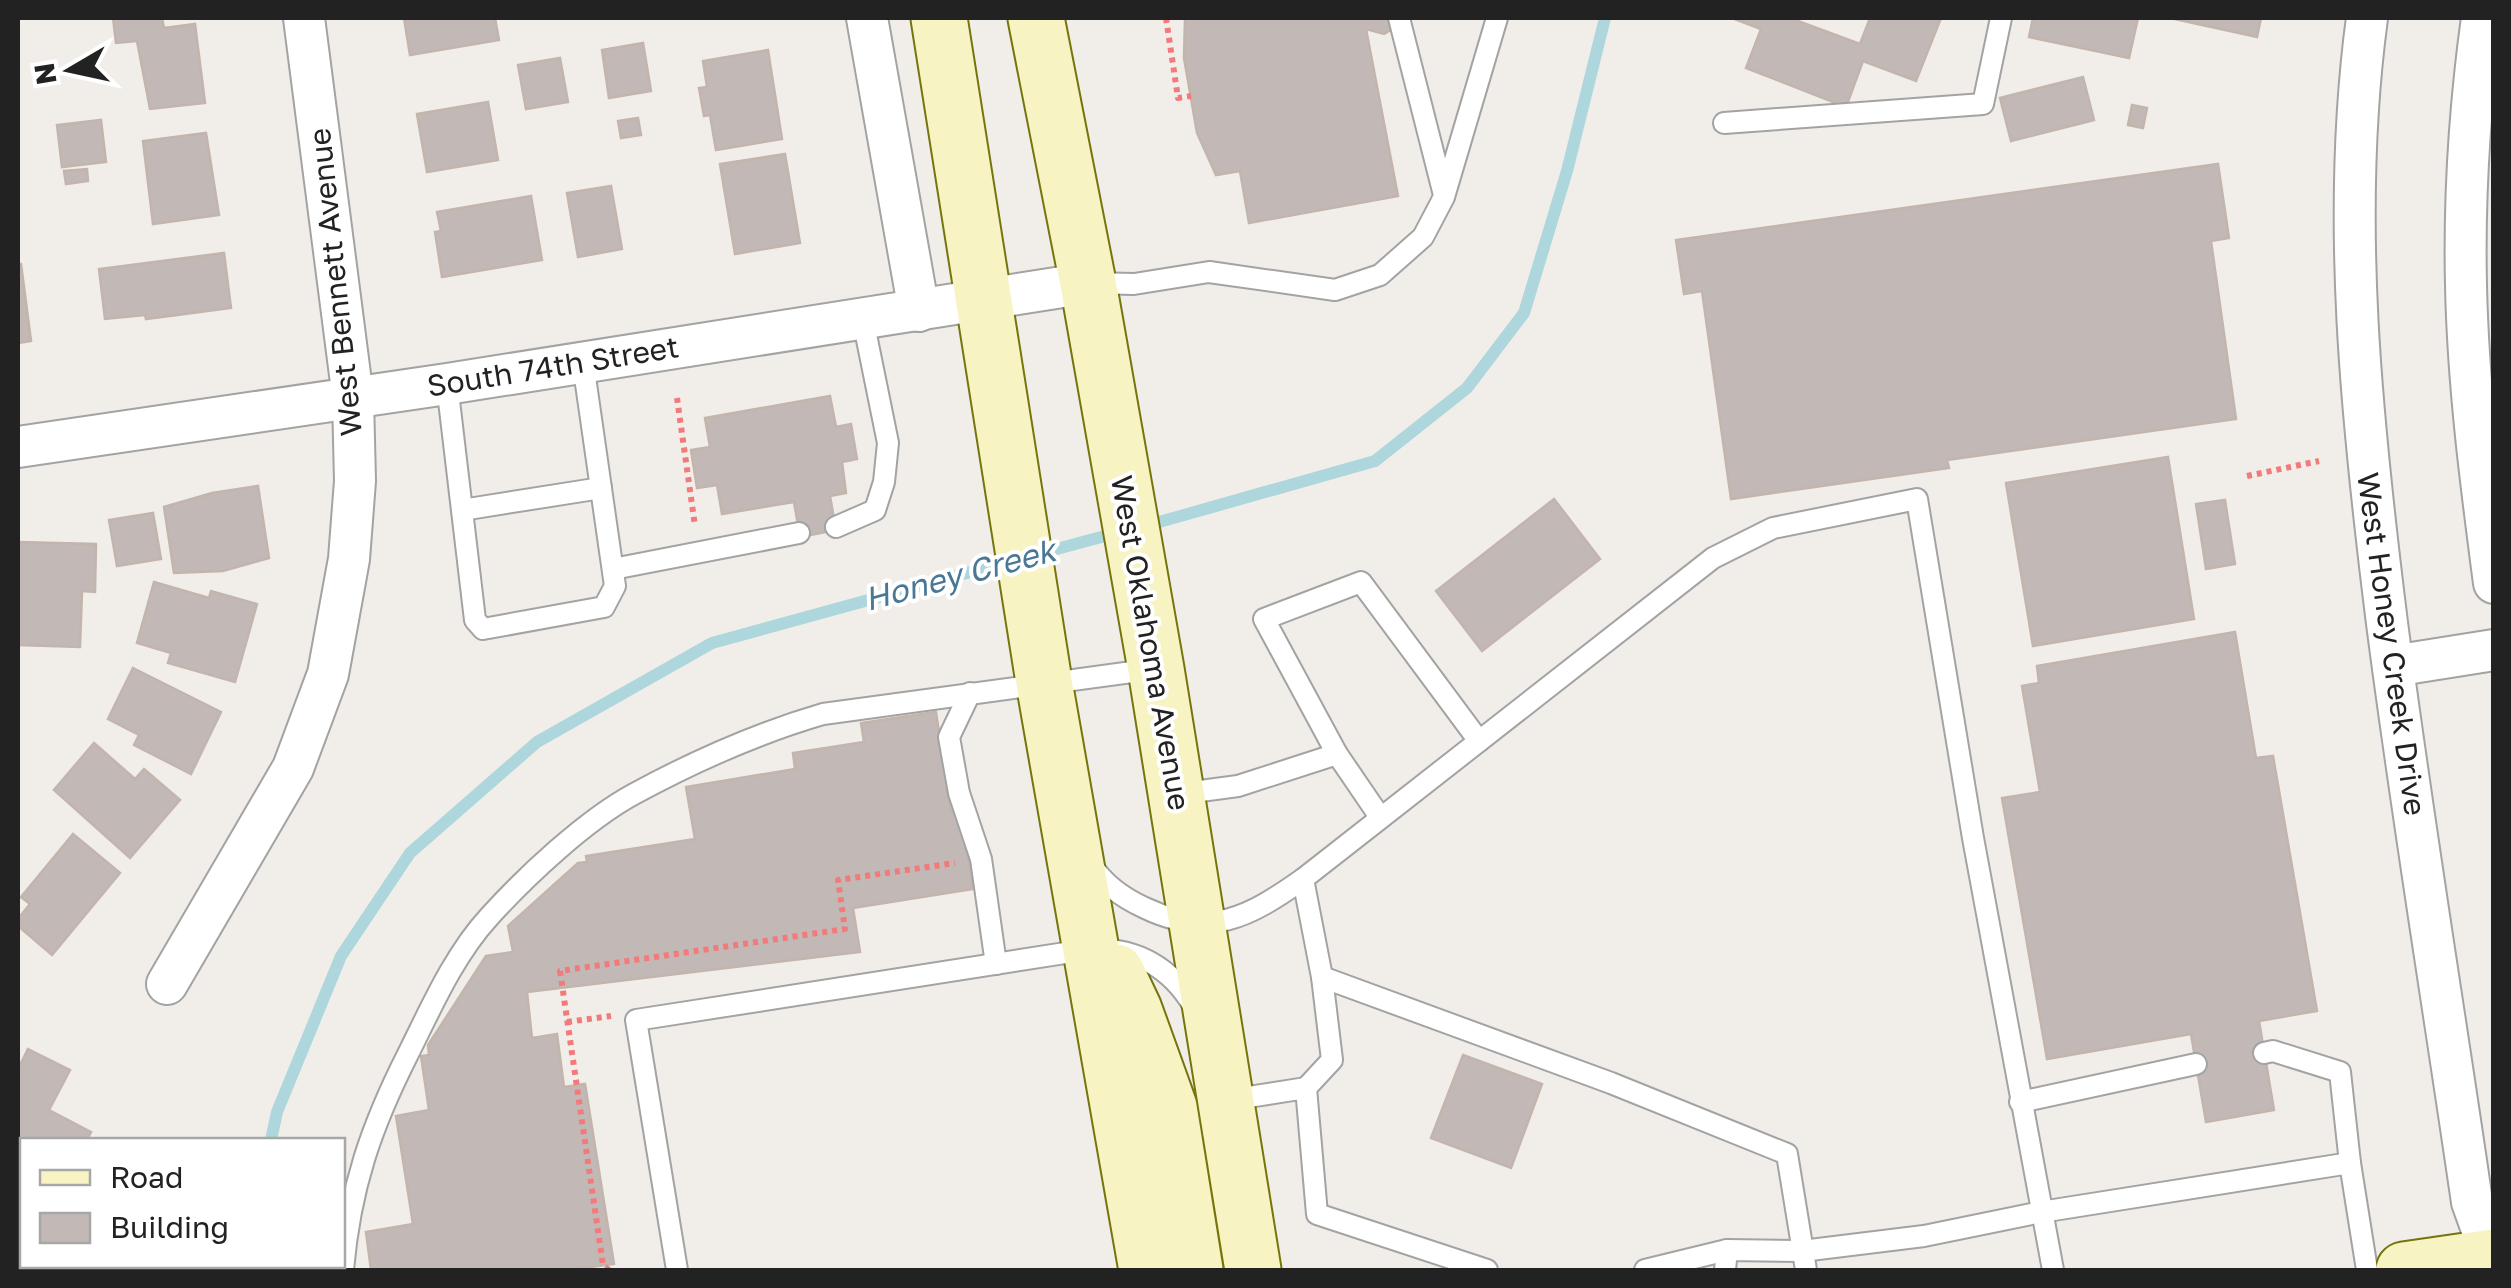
<svg xmlns="http://www.w3.org/2000/svg" width="2511" height="1288" font-family="'Golos Text',sans-serif">
<style>
.lines{fill:none;stroke-linecap:round;stroke-linejoin:round}
.stream{stroke:#add7dc;stroke-width:12}
.building{fill:#c2b9b6;stroke:#c3b4ac;stroke-width:2.5}
.lane-casing{stroke:#a3a3a3;stroke-width:24}
.street-casing{stroke:#a3a3a3;stroke-width:44}
.secondary-casing{stroke:#76750c;stroke-width:59}
.path{stroke:#f27a7b;stroke-width:6;stroke-dasharray:5 5;stroke-linecap:butt}
.lane{stroke:#fff;stroke-width:20}
.street{stroke:#fff;stroke-width:40}
.secondary{stroke:#f7f3c2;stroke-width:55}
.labels{text-anchor:middle;stroke-width:8;stroke-linejoin:round;paint-order:stroke}
.street-label{font-size:30px;fill:#222;stroke:#fff}
.water-label{font-size:32px;font-style:italic;fill:#497896;stroke:#fff}
</style>
<rect width="100%" height="100%" fill="#f1eeea"/>
<g class="lines">
<g class="stream">
<path d="M1145,526l230,-65 92,-73 57,-75 43,-142 38,-153"/>
<path d="M1038,554l82,-22"/>
<path d="M271,1140l6,-28 64,-156 69,-103 127,-111 175,-99 302,-83"/>
<path d="M245,1270l1,-4"/>
</g>
</g>
<g class="building">
<path d="M113,18h49l2,10 31,-4 10,79 -55,6 -13,-68 -21,2z"/>
<path d="M404,18h91l4,22 -89,15z"/>
<path d="M1185,18h226l-27,16 -18,-5 32,167 -149,27 -9,-52 -24,4 -19,-42 -13,-75z"/>
<path d="M1732,18h58l70,26 10,-26h71l-25,63 -53,-20 -17,46 -100,-39 15,-39z"/>
<path d="M2033,18h105l-9,40 -100,-21z"/>
<path d="M2170,18h91l-4,19z"/>
<path d="M643,43l8,48 -42,7 -7,-48z"/>
<path d="M768,50l14,89 -66,11 -6,-35 -6,1 -5,-28 8,-1 -4,-26z"/>
<path d="M560,58l8,44 -42,7 -8,-44z"/>
<path d="M2083,77l11,43 -83,21 -11,-43z"/>
<path d="M488,102l10,58 -71,12 -10,-58z"/>
<path d="M2132,105l15,3 -4,20 -15,-3z"/>
<path d="M638,118l3,17 -20,3 -3,-17z"/>
<path d="M101,120l5,42 -44,5 -5,-42z"/>
<path d="M206,133l13,82 -66,9 -10,-83z"/>
<path d="M785,154l15,89 -65,11 -15,-90z"/>
<path d="M2218,164l11,74 -18,3 25,178 -289,41 2,8 -218,31 -29,-208 -18,3 -8,-54z"/>
<path d="M87,169l1,12 -22,3 -2,-13z"/>
<path d="M611,186l11,63 -44,8 -11,-64z"/>
<path d="M531,196l11,64 -100,17 -7,-45 6,-1 -4,-19z"/>
<path d="M224,253l7,55 -85,11 -1,-4 -40,4 -6,-50z"/>
<path d="M18,264h3l10,77 -13,2z"/>
<path d="M830,396l6,31 15,-3 6,35 -15,3 4,31 -16,3 6,34 -36,7 -6,-35 -72,12 -5,-29 -20,3 -6,-38 19,-3 -5,-29z"/>
<path d="M2168,457l26,162 -161,27 -27,-163z"/>
<path d="M258,486l11,72 -46,13 -49,2 -10,-66 48,-14z"/>
<path d="M1554,499l46,60 -118,92 -46,-60z"/>
<path d="M2225,500l10,64 -29,5 -10,-65z"/>
<path d="M153,513l8,46 -44,7 -8,-46z"/>
<path d="M18,542l78,2 -1,48 -13,-1 -2,56 -62,-2z"/>
<path d="M154,582l55,16 2,-7 46,13 -22,78 -67,-19 3,-10 -34,-10z"/>
<path d="M2235,632l21,126 17,-2 44,255 -58,10 15,89 -68,12 -15,-88 -144,25 -45,-261 38,-6 -18,-106 17,-3 -2,-17z"/>
<path d="M133,668l88,44 -30,62 -57,-29 5,-10 -31,-16z"/>
<path d="M936,712l15,100 10,-2 12,79 -120,19 7,44 -333,40 5,46 25,-4 7,53 21,-3 29,180 -47,6h-196l-5,-38 47,-8 -17,-108 33,-6 -8,-54 8,-1 -1,-10 58,-89 27,-4 -5,-26 70,-63 9,-1 -1,-6 109,-17 -9,-52 109,-18 -2,-16 71,-11 -3,-19z"/>
<path d="M94,743l41,36 9,-10 36,31 -50,58 -76,-68z"/>
<path d="M73,834l47,39 -68,82 -34,-29v-7l12,-15 -9,-7z"/>
<path d="M28,1049l42,21 -21,40 42,22 -4,8h-65v25l-4,-2v-94z"/>
<path d="M1463,1055l79,29 -31,84 -80,-30z"/>
</g>
<g class="lines">
<g class="lane-casing">
<g id="lane">
<path d="M1399,18l45,177"/>
<path d="M1724,123l259,-19 18,-86"/>
<path d="M1090,283l44,1 75,-12 126,18 45,-15 43,-38 21,-40 53,-179"/>
<path d="M447,384l28,236 8,9 121,-22 11,-21 -32,-223"/>
<path d="M462,510l139,-22"/>
<path d="M836,527l39,-17 9,-28 4,-39 -25,-123"/>
<path d="M613,569l186,-36"/>
<path d="M970,693l-21,44 10,56 22,66 15,105"/>
<path d="M1337,754l43,63"/>
<path d="M1178,794l60,-8 99,-32 -73,-135 97,-37 118,159"/>
<path d="M1091,864c13,21 32,34 54,44 65,31 104,9 158,-29l410,-321 60,-30 144,-29 56,339 80,432"/>
<path d="M1303,879l19,98 10,83 -26,28 11,126 170,56"/>
<path d="M1322,977l289,106 176,71 19,116"/>
<path d="M2264,1053l9,-2 67,21 10,91"/>
<path d="M1229,1100l77,-12"/>
<path d="M2020,1102l176,-38"/>
<path d="M343,1270c7,-82 28,-143 65,-216 23,-46 46,-99 81,-137 37,-41 97,-97 145,-123 59,-32 124,-61 189,-80l331,-45"/>
<path d="M677,1270l-41,-250 455,-71c45,-1 79,18 102,56"/>
<path d="M1645,1270l82,-20 75,1 122,-15 117,-24 309,-49 17,107"/>
<path d="M1725,1270l2,-20"/>
</g>
</g>
<g class="street-casing">
<g id="street">
<path d="M867,18l52,293"/>
<path d="M2367,18c-27,199 -5,406 20,605 25,193 57,386 85,579l22,61"/>
<path d="M2482,18c-12,87 -18,179 -16,267 2,100 15,199 28,298"/>
<path d="M18,447l429,-63 641,-101"/>
<path d="M2393,666l101,-16"/>
<path d="M167,984l126,-216 35,-94 21,-115 6,-78 -2,-83 -49,-380"/>
</g>
</g>
<g class="secondary-casing">
<g id="secondary">
<path d="M939,18l105,664 103,588"/>
<path d="M1036,18l52,265 68,386 97,601"/>
<path d="M1116,972l18,38 35,97 26,163"/>
<path d="M2404,1270l90,-13"/>
</g>
</g>
<g class="path">
<path d="M1166,18l12,80 13,-2"/>
<path d="M677,398l18,128"/>
<path d="M2247,476l72,-15"/>
<path d="M567,1022l44,-6"/>
<path d="M609,1270l-6,-5 -43,-294 285,-42 -7,-49 117,-17"/>
</g>
<use href="#lane" class="lane"/>
<use href="#street" class="street"/>
<use href="#secondary" class="secondary"/>
</g>
<g class="labels">
<g class="street-label">
<text transform="translate(336 282) rotate(-96)" y="10">West Bennett Avenue</text>
<text transform="translate(553 367) rotate(-9)" y="10">South 74th Street</text>
<text transform="translate(1150 643) rotate(80)" y="10">West Oklahoma Avenue</text>
<text transform="translate(2391 644) rotate(82)" y="10">West Honey Creek Drive</text>
</g>
<g class="water-label">
<text transform="translate(960 575) rotate(-15)" y="11">Honey Creek</text>
</g>
</g>
<rect width="2511" height="1288" fill="none" stroke="#222222" stroke-width="40"/>
<rect x="20" y="1138" width="325" height="130" fill="#ffffff" stroke="#a7a7a7" stroke-width="2.5"/>
<rect x="40" y="1170" width="50" height="15" fill="#f7f3c2" stroke="#a7a7a7" stroke-width="2.5"/>
<text x="110" y="1188" font-size="30" fill="#222222">Road</text>
<rect x="40" y="1213" width="50" height="30" fill="#c2b9b6" stroke="#a7a7a7" stroke-width="2.5"/>
<text x="110" y="1238" font-size="30" fill="#222222">Building</text>
<g transform="translate(70 70) rotate(261)" stroke="#ffffff" stroke-width="8" paint-order="stroke">
<path d="M0-8L18 38L0 25L-18 38Z" fill="#222222"/>
<text y="-15" font-size="28" font-weight="bold" text-anchor="middle" fill="#222222">N</text>
</g>
</svg>
